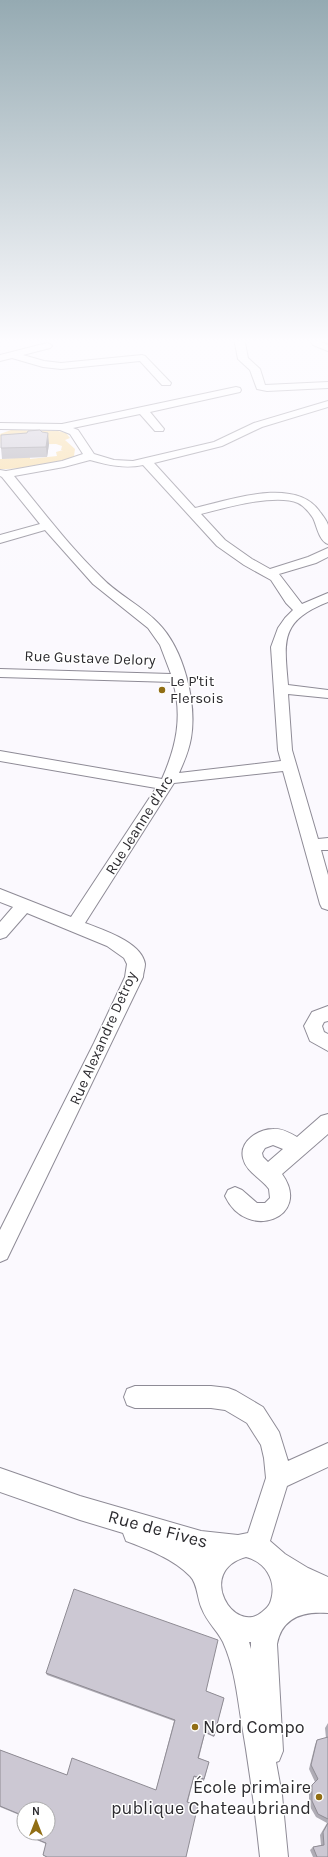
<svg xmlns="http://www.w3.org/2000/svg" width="328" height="1857" font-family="Karla,sans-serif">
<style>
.green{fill:#f8dba0}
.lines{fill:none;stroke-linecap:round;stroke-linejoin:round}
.minor-casing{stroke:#8e8b96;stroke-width:2}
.minor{fill:#fff;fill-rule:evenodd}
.wall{fill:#afacb5}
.shaded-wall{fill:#8f8c94}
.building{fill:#ccc8d3;stroke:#8f8c94}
.poi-dot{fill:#916e14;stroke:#fff;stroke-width:1.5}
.labels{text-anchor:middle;stroke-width:3;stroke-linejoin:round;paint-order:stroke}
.street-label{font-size:15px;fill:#2d2c30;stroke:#fff}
.poi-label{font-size:15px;fill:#2d2c30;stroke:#fff;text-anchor:start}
.near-street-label{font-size:18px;fill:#2d2c30;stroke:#fff}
.near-poi-label{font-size:18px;fill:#2d2c30;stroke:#fff;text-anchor:start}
</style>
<rect width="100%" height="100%" fill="#fbf9fe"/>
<path class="green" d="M11,430l47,1 8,2 4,5 -5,2 10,9 -1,7c-9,7 -61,14 -74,13v-10l30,-2v2l27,-3 -1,-4 7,-2h-2l1,-4 -6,-2 -55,1 -1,-11z"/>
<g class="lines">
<g class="minor-casing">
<g id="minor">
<path d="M234,338h10l4,20 12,11 5,16 63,-3v6l-61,3 -10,-2 -7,-19 -12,-11z"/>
<path d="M308,338h10l2,3 8,4v6l-15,-6z"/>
<path d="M47,343l3,1 2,2 -2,2 -27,7 21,6 17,2 81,-8 3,1 26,27 -1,2h-8l-22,-24 -79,8 -18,-2 -31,-9 -12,3v-6z"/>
<path d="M236,387l4,1 1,2 -1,2 -90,20 14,17 -1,2h-8l-15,-17 -67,14 5,2 16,24 20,6 19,1 81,-19 40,-19 74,-22v6l-66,20 -40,19 -68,17 41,45c34,-8 101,-32 125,4 3,4 7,9 8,13 0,6 0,13 0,19 -9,-3 -11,-18 -15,-26 -4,-6 -9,-12 -15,-15 -22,-10 -74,5 -97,11l24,26 27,19 18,10 38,-12 20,-9v9l-12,6 -37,11 23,30 26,-11v9c-48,19 -44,38 -40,83l40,5v8l-40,-4 4,56 26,89 10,-1v12h-7l7,25v35l-6,-2 -2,-4 -37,-133 -109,12 -89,140c18,7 57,19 60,41 0,4 -2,9 -2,13l-136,282 -7,3v-32l94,-187 31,-66 2,-13 -3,-6 -17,-12 -80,-33 -21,24 -6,2v-17l13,-15 -13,-5v-13l71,28 85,-129 -156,-27v-10l162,28c14,-32 21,-62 11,-97l-173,-5v-8l171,5 -11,-29 -12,-17 -55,-44 -48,-54 -45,13v-8l40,-11 -38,-47 -2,-1v-6l6,1 56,-10 21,-7 -13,-20 -10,-4 -60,-1v-6l62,1zM90,460c18,5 35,9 53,5l74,81 27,19 27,15 15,23 7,7 -8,8 -7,10 -7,19 7,103 3,11 -102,12c5,-11 10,-23 12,-35 6,-35 -7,-89 -33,-115 -17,-18 -40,-28 -57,-46 -32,-31 -59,-67 -87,-101l50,-9z"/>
<path d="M328,1006v15l-4,1 -2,4 2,6 4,2v17l-18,-10 -6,-15 8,-14z"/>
<path d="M328,1114v20l-46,40c31,43 -35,69 -57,22l3,-6 7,-3 7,3 15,13h8l5,-5 -1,-9c-8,-11 -23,-17 -26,-31 -4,-17 16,-29 30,-29 8,-1 17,4 24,8l24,-21zM273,1145l10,4 -15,13 -5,-5 -1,-4 3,-5z"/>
<path d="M135,1386h76l17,2 8,3 27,16 16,25 9,29 40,-18v24l-41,19 -17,55 15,13 23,14 20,9v36c-25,-2 -46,4 -51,31l6,107 -4,10 -3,1 6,33 6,62h-28c-5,-47 -11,-92 -19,-138 -4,-26 -7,-53 -18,-77 -6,-12 -16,-20 -21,-33 -5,-10 -4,-25 -12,-33 -16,-17 -43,-27 -64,-35l-3,-8 -43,-13 -80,-28v-24l80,28 121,35 37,4 10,-2 18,-55 -2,-20 -3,-13 -14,-22 -22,-13 -14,-2h-76l-8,-3 -3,-8 3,-8zM246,1557c19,5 31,23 25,43 -1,5 -5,9 -9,12 -28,24 -67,-41 -16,-55zM249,1642h2v7z"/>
</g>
</g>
<use href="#minor" class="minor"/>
</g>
<g class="wall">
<path d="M49,444l-2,13 -45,2 -1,-11z"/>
<path d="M46,1673l160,18 18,7 -10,39 -9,-4 -6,25 10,4 -5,19 -10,-4 -6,25 -2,55h-140l-3,-2 3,-11 -21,-9 -1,-1 24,-1 -24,-24v8l-24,-10v-57l67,25 89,15 18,-69 -127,-46z"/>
<path d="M328,1723v134h-15l-3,-7 3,-3 8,-2 -1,-10 7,-12 -11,-6 -7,-12v-16l3,-4 3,-3 -6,-13 6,-24 2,-5 9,-2 -1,-10z"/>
</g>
<path class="shaded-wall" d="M48,433l1,11 -2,13 -1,-10z"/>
<g class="building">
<path d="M40,430l2,2 6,1 -2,14 -45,1v-13l26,-2 1,-2z"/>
<path d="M74,1589l144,51 -12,51 18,7 -10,38 -9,-4 -7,26 11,4 -5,17 -10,-3 -7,26 11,3 -12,52h-139l-4,-2 3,-12 -22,-9v-1h24v-24h-24v7l-24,-10v-56l67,25 5,-17 84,32 19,-70 -129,-47z"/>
<path d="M328,1737v82l-10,-5 -6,-13v-16l6,-6 -7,-14 6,-25z"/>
<path d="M328,1823v34h-11l-4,-10 11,-2 -1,-13z"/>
</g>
<linearGradient id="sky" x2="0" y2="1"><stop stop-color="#95aab2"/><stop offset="0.57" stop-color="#fdfcff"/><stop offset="1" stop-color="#fdfcff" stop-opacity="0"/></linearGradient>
<rect width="328" height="598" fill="url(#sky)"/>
<g class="poi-dot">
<circle cx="162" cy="690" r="4"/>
<circle cx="195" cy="1727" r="4"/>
<circle cx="319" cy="1797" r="4"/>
</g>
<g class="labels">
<g class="street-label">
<text transform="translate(90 658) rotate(2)" y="5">Rue Gustave Delory</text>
<text transform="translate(139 825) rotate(-58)" y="5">Rue Jeanne d'Arc</text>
<text transform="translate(103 1038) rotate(-66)" y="5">Rue Alexandre Detroy</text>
</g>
<g class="poi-label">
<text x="170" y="686">Le P'tit<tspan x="170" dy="17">Flersois</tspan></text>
</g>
<g class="near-street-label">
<text transform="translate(158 1529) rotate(15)" y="6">Rue de Fives</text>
</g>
<g class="near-poi-label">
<text x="203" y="1733">Nord Compo</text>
<text x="311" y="1793" text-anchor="end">École primaire<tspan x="311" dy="21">publique Chateaubriand</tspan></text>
</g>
</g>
<g transform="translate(36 1821)"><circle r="19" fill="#ffffff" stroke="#ababac"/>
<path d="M0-3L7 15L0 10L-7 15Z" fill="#916e14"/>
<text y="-6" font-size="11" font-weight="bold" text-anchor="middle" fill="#2d2c30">N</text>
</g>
</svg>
